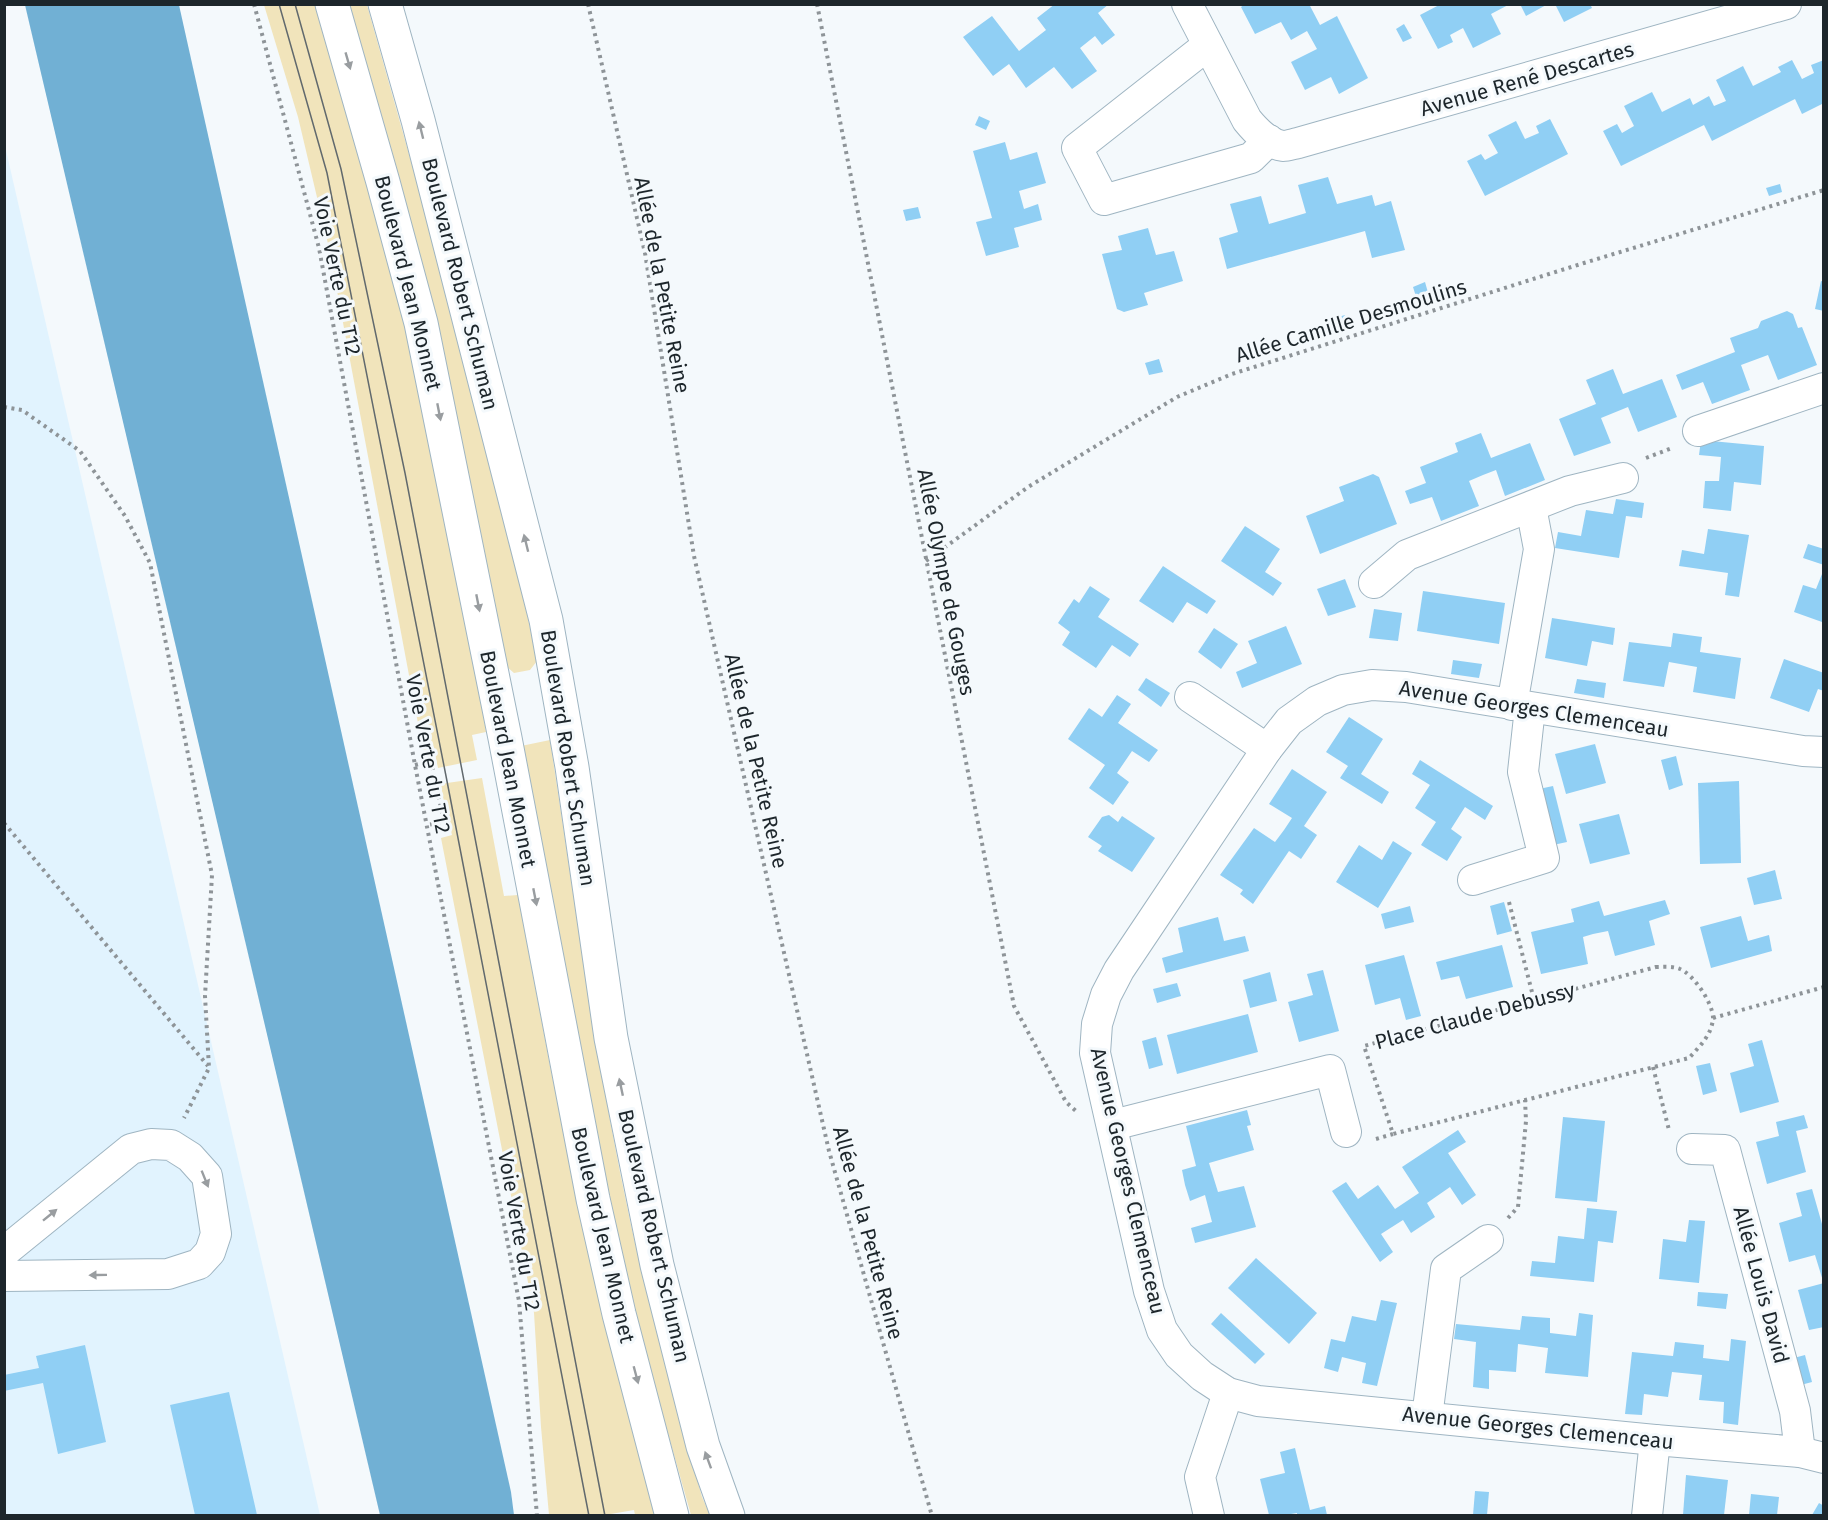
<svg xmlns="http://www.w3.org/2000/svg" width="1828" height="1520" font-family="'Fira Sans',sans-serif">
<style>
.built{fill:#e1f3fe}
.green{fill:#f1e4bb}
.water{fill:#71b0d4}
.building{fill:#90cff4}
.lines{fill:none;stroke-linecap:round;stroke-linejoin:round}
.minor-casing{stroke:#9fb5c2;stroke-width:32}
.secondary-casing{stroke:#9fb5c2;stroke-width:35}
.path{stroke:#8e9498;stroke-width:4;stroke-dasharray:3 4.5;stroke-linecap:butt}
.minor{stroke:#fff;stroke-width:30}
.secondary{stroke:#fff;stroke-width:33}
.tram{stroke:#61696d;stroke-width:1.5}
.oneway{fill:#999da0}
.labels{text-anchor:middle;stroke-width:6;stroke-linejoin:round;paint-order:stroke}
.street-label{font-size:21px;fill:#1d262b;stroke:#f4f9fc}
</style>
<rect width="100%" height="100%" fill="#f4f9fc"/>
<path class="built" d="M5,146l315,1369h-315z"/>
<g class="green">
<path d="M264,5h52l94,334 69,349 7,44 -14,3 5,25 -39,8 -4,-19 -11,1 -94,-502 -31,-131z"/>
<path d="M348,5h19c61,217 124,434 170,656l-7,9 -16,3 -8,-7 -68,-342z"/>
<path d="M550,740c25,162 46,324 81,485 20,92 46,182 71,272l8,18h-19l-52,-184 -29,-123 -89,-462z"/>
<path d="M482,778l22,118 14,-1 32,171 38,184 70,265h-23l-1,-5 -29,5h-56l-8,-88 -7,-114 -93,-475 11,-3 -12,-51z"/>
</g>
<path class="water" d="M25,5h154l332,1487 3,23h-134z"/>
<g class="building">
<path d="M1055,4h54l-11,9 17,22 -13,10 -7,-9 -15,12 17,23 -25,18 -18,-22 -28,21 -17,-24 -16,12 -30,-39 29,-21 27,35 27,-21 -9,-12z"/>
<path d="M1245,4h64l11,21 17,-9 31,62 -29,16 -8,-17 -26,13 -14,-28 26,-13 -10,-18 -16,9 -10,-18 -26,12 -14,-27z"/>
<path d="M1441,4h69l-19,10 10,20 -28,14 -10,-20 -13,7 3,7 -15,7 -18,-34z"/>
<path d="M1520,4h28l-22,12z"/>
<path d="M1555,4h35l2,4 -28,14z"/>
<path d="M1404,24l8,14 -9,4 -7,-13z"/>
<path d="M1792,60l10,19 12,-6 -3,-8 13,-5v43l-22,11 -7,-15 -83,42 -8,-16 -83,41 -18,-35 14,-7 5,9 12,-7 -10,-20 28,-14 10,20 28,-14 3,7 16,-9 5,10 12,-5 -10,-21 27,-14 10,20 28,-14 -3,-5z"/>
<path d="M979,116l11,5 -4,9 -11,-5z"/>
<path d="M1550,119l18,35 -83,42 -18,-35 14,-7 4,6 13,-7 -10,-18 28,-14 9,18 14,-6 -3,-7z"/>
<path d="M1005,142l5,18 27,-8 9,31 -27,8 5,18 14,-5 4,16 -28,8 5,19 -33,9 -10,-34 16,-4 -19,-67z"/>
<path d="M1328,177l9,27 35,-9 3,11 16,-5 14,49 -33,8 -7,-27 -138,38 -8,-31 19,-6 -8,-28 31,-8 8,28 37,-11 -8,-28z"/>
<path d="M1780,184l2,8 -13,4 -3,-8z"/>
<path d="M918,207l3,11 -15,3 -3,-11z"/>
<path d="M1148,228l8,27 18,-4 9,30 -39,12 4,12 -24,7 -7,-3 -15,-55 20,-4 -4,-14z"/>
<path d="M1821,281l3,1v29l-9,-2z"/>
<path d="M1425,282l4,14 -12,4 -4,-13z"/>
<path d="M1787,311l6,3 5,14 4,-1 15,38 -39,15 -10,-25 -27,10 9,25 -38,14 -9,-22 -21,8 -6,-15 59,-23 -5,-14 28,-10 3,-7z"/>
<path d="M1345,315l2,13 -13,4 -2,-13z"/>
<path d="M1159,359l4,13 -14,3 -4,-12z"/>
<path d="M1613,369l10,25 39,-15 15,38 -39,15 -10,-25 -27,11 10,25 -37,13 -15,-37 37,-15 -10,-24z"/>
<path d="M1481,433l10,25 39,-15 15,37 -40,16 -9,-26 -13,5 -14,6 10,25 -38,15 -9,-24 -22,7 -5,-13 21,-8 -6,-16 38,-15 -3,-9z"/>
<path d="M1701,440l63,6 -3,39 -27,-3 -3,29 -28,-3 2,-27h14l2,-24 -22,-2z"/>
<path d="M1373,474l6,3 18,47 -77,30 -14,-38 38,-15 -5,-14z"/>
<path d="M1616,499l28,4 -2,15 -16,-2 -7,42 -64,-10 3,-16 23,4 5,-26 27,4z"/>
<path d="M1245,526l35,23 -15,23 17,11 -9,13 -52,-35z"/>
<path d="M1708,529l41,6 -10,62 -14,-2 3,-22 -49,-7 3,-16 22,4z"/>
<path d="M1808,544l16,5v16l-21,-7z"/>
<path d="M1163,566l53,35 -9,13 -20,-12 -14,21 -34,-22z"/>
<path d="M1824,569v48l-2,5 -28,-10 9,-27 13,4z"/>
<path d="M1345,579l11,28 -28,9 -11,-27z"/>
<path d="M1090,586l20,13 -12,18 41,27 -9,13 -18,-12 -16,23 -34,-23 8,-13 -12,-9 16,-24 5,4z"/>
<path d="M1423,591l82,12 -6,41 -82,-13z"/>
<path d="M1374,609l28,4 -4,28 -29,-3z"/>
<path d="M1552,618l63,10 -2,17 -21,-4 -5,25 -42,-8z"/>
<path d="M1286,626l16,38 -60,24 -6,-16 21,-9 -9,-22z"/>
<path d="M1214,628l24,16 -17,25 -23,-17z"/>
<path d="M1673,633l29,4 -2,15 41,6 -6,41 -42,-7 4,-25 -28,-5 -5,25 -41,-6 6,-39 42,5z"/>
<path d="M1784,659l40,14v18l-6,-2 -9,23 -39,-14z"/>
<path d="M1453,660l29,4 -3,14 -28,-4z"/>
<path d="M1146,678l24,15 -9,14 -23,-17z"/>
<path d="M1577,679l29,4 -2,15 -30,-5z"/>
<path d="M1117,695l14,9 -13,19 40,27 -9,12 -17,-11 -15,22 12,9 -16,23 -24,-17 16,-23 -37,-26 21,-31 13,9z"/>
<path d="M1349,717l34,22 -22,35 28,18 -7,12 -42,-26 8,-12 -22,-14z"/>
<path d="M1595,744l11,39 -40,11 -11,-40z"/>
<path d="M1676,756l7,29 -14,5 -8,-30z"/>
<path d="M1420,760l73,46 -8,14 -20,-13 -14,22 11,8 -15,24 -26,-16 15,-23 -21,-14 15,-23 -18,-11z"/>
<path d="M1292,769l35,23 -23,34 13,9 -16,24 -12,-8 -36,53 -13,-10 3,-4 -23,-15 34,-47 21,14 9,-12 8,-12 -23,-14z"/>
<path d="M1739,781l2,82 -41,1 -2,-81z"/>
<path d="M1553,786l14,56 -14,3 -14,-56z"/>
<path d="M1619,814l11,40 -40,10 -11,-40z"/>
<path d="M1109,815l9,7 4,-6 33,22 -23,34 -34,-21 4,-5 -14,-9 14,-20z"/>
<path d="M1393,841l19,12 -34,55 -42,-26 23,-37 23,15z"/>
<path d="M1775,870l7,29 -28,6 -7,-27z"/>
<path d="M1665,900l5,14 -21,7 6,24 -40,11 -7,-25 -15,3 -10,3 5,27 -47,10 -10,-42 43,-10 -3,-13 28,-8 5,15z"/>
<path d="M1504,902l8,29 -15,4 -7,-29z"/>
<path d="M1410,906l4,16 -29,7 -4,-15z"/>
<path d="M1741,916l7,25 21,-6 3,16 -61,17 -11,-41z"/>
<path d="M1218,917l6,24 21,-5 4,15 -83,22 -4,-15 21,-6 -5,-24z"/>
<path d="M1502,945l11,42 -47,12 -7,-23 -18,4 -5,-18z"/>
<path d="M1404,955l17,61 -15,4 -6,-22 -25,7 -10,-40z"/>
<path d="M1323,970l16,61 -40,11 -11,-40 25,-7 -6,-21z"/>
<path d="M1270,972l7,29 -27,7 -7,-28z"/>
<path d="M1177,983l4,13 -24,7 -4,-14z"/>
<path d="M1248,1014l10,38 -81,22 -10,-39z"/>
<path d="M1156,1037l7,28 -14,4 -7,-28z"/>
<path d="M1762,1040l17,62 -39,11 -10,-40 24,-7 -6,-22z"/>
<path d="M1710,1063l7,28 -14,4 -7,-29z"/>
<path d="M1247,1110l4,15 -4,1 7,24 -45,13 9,29 26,-6 12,41 -61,16 -4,-15 21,-6 -7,-27 -15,6 -5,-16 -3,-15 14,-4 -10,-40z"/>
<path d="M1804,1115l4,13 -12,3 10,41 -39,12 -11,-42 23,-6 -3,-14z"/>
<path d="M1563,1117l42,4 -8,81 -42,-4z"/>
<path d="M1458,1130l8,12 -18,11 28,42 -14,10 -12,-18 -23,16 8,14 -24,16 -8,-13 -22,14 12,18 -13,10 -48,-71 14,-9 12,17 20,-14 17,24 24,-16 -17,-26z"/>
<path d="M1812,1189l12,42 -1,50 -8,-26 -26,7 -10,-39 23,-7 -6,-23z"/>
<path d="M1587,1208l30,3 -4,32 -15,-2 -4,41 -64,-6 2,-15 23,2 3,-27 26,3z"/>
<path d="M1689,1220l16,1 -6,62 -40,-4 4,-40 23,3z"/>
<path d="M1256,1258l61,55 -28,31 -61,-56z"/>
<path d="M1824,1283v44l-15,3 -11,-40z"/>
<path d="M1698,1292l30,2 -2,15 -29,-3z"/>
<path d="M1381,1300l16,3 -20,83 -15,-3 4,-20 -24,-6 -4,15 -14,-4 7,-29 14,3 7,-26 24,5z"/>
<path d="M1221,1313l44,41 -10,10 -44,-40z"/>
<path d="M1579,1313l14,2 -5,62 -43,-4 3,-25 -30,-4 -2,28 -27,-2v19l-16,-2 3,-45 -22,-3 2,-15 64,6 2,-14 28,2v15l26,3z"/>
<path d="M1731,1339l15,2 -8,84 -15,-2 1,-21 -25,-2 3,-25 -30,-3 -4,25 -24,-3 -2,21 -17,-1 7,-62 41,4 2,-14 29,3 -1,13 26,3z"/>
<path d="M85,1345l21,97 -48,12 -15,-71 -39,8v-16l35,-7 -3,-12z"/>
<path d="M1805,1355l7,27 -15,4 -7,-27z"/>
<path d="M229,1392l28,123h-62l-25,-110z"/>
<path d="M1295,1448l15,62 15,-4 2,9h-30v-2l-12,2h-16l-9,-36 25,-6 -5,-21z"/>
<path d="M1686,1475l42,5 -4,35h-41z"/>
<path d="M1475,1491l14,1 -2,23h-14z"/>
<path d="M1751,1494l28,3 -2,18h-28z"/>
<path d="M1819,1503l5,3v9h-12z"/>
</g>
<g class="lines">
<g class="minor-casing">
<g id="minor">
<path d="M1187,4l60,116c9,11 21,24 36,26 4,0 10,-2 15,-3l488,-139"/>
<path d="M1208,45l-131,103 27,52 147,-42 18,-18"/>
<path d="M1698,431l126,-43"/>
<path d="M1374,583l33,-28 163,-64 53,-13"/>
<path d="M1190,697l77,52"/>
<path d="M1512,705l27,-156 -8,-42"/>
<path d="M1824,752l-21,-1 -397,-64 -34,-2 -29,5 -26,11 -28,20 -22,28 -148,221 -13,25 -9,29 -2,29 54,238 13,39 17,25 23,21 26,17 30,8 397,39 145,12 24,6"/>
<path d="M1473,880l71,-22 -21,-86 7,-64"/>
<path d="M1113,1125l217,-55 16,62"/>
<path d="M1692,1149l33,1 70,261 5,41"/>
<path d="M4,1252l127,-103 20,-5 20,1 19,12 17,19 9,58 -6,18 -11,12 -31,10 -164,2"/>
<path d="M1427,1417l19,-148 42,-29"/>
<path d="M1209,1516l-9,-39 28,-84"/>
<path d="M1647,1516l8,-76"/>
</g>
</g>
<g class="secondary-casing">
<g id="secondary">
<path d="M332,4l51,178 38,141 84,415 88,461 26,115 53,202"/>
<path d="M385,4l33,116 128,500 26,147 39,271 46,227 46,181 25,70"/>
</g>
</g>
<g class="path">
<path d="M254,4l65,244 96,517 104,536 18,215"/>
<path d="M588,4l57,249 49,303 135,595 103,365"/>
<path d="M817,4l197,1002 52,96 10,9"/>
<path d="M4,407l18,3 58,41 45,65 25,47 62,312 -7,121 4,72 -25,50"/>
<path d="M1646,458l26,-10"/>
<path d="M926,561l102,-74 149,-90 55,-23 352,-111 240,-73"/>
<path d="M415,765l16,-4 13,61 -17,3"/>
<path d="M4,823l204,243"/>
<path d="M1509,902l25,98"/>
<path d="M1656,967c7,0 17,-1 24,2 13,5 33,34 33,49 -1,17 -14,29 -24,40l-296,76 -29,-88z"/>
<path d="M1713,1018l111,-31"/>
<path d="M1653,1067l16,63"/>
<path d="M1376,1139l17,-5"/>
<path d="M1508,1218l10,-11 8,-86 -1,-21"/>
</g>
<use href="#minor" class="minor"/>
<use href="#secondary" class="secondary"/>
<g class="tram">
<path d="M279,4l48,169 119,603 143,740"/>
<path d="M295,4l46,165 64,304 200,1043"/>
</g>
</g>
<defs><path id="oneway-solid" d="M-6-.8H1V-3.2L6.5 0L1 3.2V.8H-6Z" transform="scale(1.5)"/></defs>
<g class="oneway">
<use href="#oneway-solid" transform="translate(348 61) rotate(74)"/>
<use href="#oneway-solid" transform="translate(421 130) rotate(-104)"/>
<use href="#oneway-solid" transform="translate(439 412) rotate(79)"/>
<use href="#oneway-solid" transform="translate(526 543) rotate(-104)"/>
<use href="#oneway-solid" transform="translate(478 603) rotate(79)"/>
<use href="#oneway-solid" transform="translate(535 897) rotate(79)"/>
<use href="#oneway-solid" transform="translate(621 1087) rotate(-102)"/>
<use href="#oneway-solid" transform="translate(205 1179) rotate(68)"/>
<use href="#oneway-solid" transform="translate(50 1215) rotate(-39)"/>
<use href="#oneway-solid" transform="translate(98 1275) rotate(179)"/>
<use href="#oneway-solid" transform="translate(636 1375) rotate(75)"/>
<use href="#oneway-solid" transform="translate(708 1460) rotate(-110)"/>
</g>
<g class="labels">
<g class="street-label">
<text transform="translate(1527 79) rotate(-16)" y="7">Avenue René Descartes</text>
<text transform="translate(337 276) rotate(78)" y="7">Voie Verte du T12</text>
<text transform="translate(408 283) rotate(76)" y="7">Boulevard Jean Monnet</text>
<text transform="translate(460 284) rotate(76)" y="7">Boulevard Robert Schuman</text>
<text transform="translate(662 285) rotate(79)" y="7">Allée de la Petite Reine</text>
<text transform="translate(1351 321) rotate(-17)" y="7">Allée Camille Desmoulins</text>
<text transform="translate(946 582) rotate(79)" y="7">Allée Olympe de Gouges</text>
<text transform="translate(1534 709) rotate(9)" y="7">Avenue Georges Clemenceau</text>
<text transform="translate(428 754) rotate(79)" y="7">Voie Verte du T12</text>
<text transform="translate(568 758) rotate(81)" y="7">Boulevard Robert Schuman</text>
<text transform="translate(508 759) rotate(79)" y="7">Boulevard Jean Monnet</text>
<text transform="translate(756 761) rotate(77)" y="7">Allée de la Petite Reine</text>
<text transform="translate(1475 1016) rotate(-15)" y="7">Place Claude Debussy</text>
<text transform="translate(1128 1181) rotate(77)" y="7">Avenue Georges Clemenceau</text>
<text transform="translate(519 1231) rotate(80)" y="7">Voie Verte du T12</text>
<text transform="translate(868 1233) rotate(75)" y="7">Allée de la Petite Reine</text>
<text transform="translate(603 1235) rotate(77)" y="7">Boulevard Jean Monnet</text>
<text transform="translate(654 1236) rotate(77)" y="7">Boulevard Robert Schuman</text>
<text transform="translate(1761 1285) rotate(75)" y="7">Allée Louis David</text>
<text transform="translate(1538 1428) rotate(6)" y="7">Avenue Georges Clemenceau</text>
</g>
</g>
<rect width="1828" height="1520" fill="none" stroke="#1d262b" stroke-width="12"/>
</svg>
